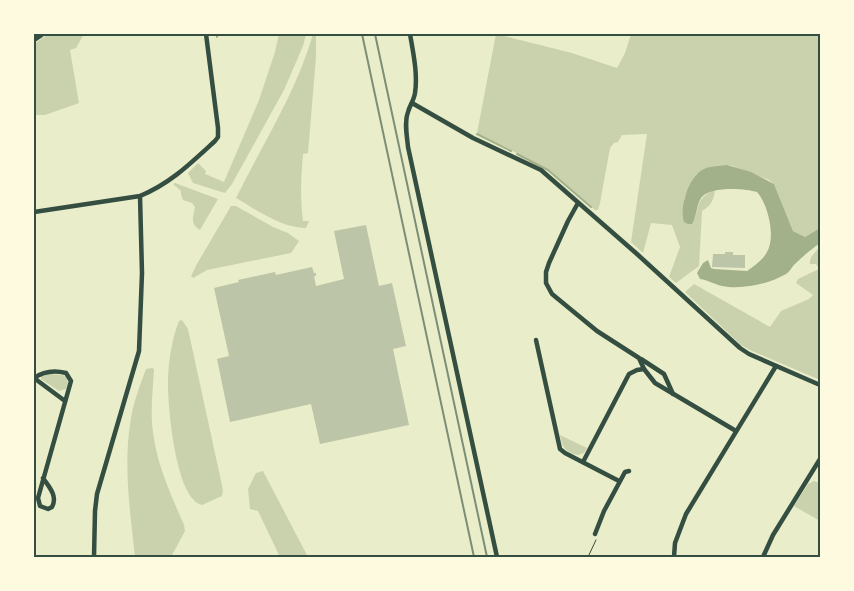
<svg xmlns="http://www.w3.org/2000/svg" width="854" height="591" font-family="'Fira Sans',sans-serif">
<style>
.green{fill:#cad2ad}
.water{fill:#a3b18a}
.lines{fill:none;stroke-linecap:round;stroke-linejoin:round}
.stream{stroke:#a3b18a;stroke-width:2}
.building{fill:#bcc5a7}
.path{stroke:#344e41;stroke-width:1}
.minor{stroke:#344e41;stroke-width:4.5}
.motorway{stroke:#344e41;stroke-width:8}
.rail{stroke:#7c8e77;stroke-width:2}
.neatline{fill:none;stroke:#344e41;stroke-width:2}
</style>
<rect width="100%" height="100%" fill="#e9edc9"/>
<g class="green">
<path d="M48,34h36l-8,14 -6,2 9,53 -34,12h-11v-71z"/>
<path d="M279,34h27l-3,12 -19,44 -52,94 -7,9 -32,-10 -5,-10 10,-10 8,8 -1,3 19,8 35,-82 16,-48z"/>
<path d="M313,34h3v23l-8,96 -5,1c-2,23 -3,44 0,67h6l-3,7c-25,0 -49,-18 -70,-30 27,-55 60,-105 77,-164z"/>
<path d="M496,34l76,19 45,15 8,-15 6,-19h189v194l-15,9 -12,-6 -19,-47 -5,-4 -36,-14 -6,-1 -31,9 -12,25 11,20c4,-18 4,-21 20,-30 -1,11 -4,17 -13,22l-3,55 -23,17 -7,-6 11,-30 -8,-22 -21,-2 -8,30 -12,-11 16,-108 -25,1 -4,7 -4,1 -4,5 -10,55 -2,7h-3l-51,-43 -67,-34z"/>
<path d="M175,183l43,16 -18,31c-10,-6 -7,-13 -5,-23l-3,-4 -9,-3 -2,-6v-3l-8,-7z"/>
<path d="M231,206h5l37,21 15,6 11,8 -8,12 -84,17 -14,8 -2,-2 6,-12z"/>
<path d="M820,245v135l-68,-29 -11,-6 -56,-53 9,-8 76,43 11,-16 28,-12 4,-4 -17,-12 2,-4 21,-10 -3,-5h-6c-1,-9 7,-11 10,-19z"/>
<path d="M182,320l6,9 35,161 -1,6 -20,9c-27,-5 -35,-103 -34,-128 1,-18 4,-39 11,-56z"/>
<path d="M152,368l2,1c-1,21 -4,42 -1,63 4,33 18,63 31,93l1,6 -14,26h-36c-5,-46 -12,-93 -4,-139 3,-17 9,-33 15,-49z"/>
<path d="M48,374l14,1 4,2 2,6 -2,6 -7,2 -18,-12v-3z"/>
<path d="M560,435l27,13 -3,5 -6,2c-13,-2 -16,-9 -18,-20z"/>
<path d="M263,471l45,86h-28l-22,-46 -8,-2 -2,-20 8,-16z"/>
<path d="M814,481l6,2v38l-26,-15 14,-22z"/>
</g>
<path class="water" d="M727,165l24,7 23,12 19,47 12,6 15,-9v15c-8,6 -17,13 -24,20 -4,3 -6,9 -10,11 -17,10 -44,16 -64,12 -8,-2 -14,-6 -22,-7l-3,-6 6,-10 5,-3 3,8 3,1 33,2c7,-5 16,-11 20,-19 9,-15 1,-48 -10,-60 -12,-4 -48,-6 -56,6 -5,8 -4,18 -9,26h-4l-4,-2c-5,-14 5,-47 20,-53 6,-3 16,-3 23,-4z"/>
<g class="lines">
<g class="stream">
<path d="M217,34v3"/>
<path d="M477,134l34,17"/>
<path d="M517,154l31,16 43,37"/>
</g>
</g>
<g class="building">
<path d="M366,225l13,61 13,-3 14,63 -13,3 16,76 -89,19 -9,-40 -81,18 -13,-63 12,-3 -15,-68 25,-6 -1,-2 37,-8 1,3 36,-8 2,6h2v3h-2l2,10 28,-7 -10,-48z"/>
<path d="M725,252h8v3h12v13l-33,-1 1,-13h12z"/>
</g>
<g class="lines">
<path class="path" d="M588,557l8,-17"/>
<g class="minor">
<path d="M410,34c3,18 8,40 5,59 -1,7 -5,12 -7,19 -4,10 -1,24 0,35l89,410"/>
<path d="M412,103l61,35 68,32 96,84 103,94 9,6 71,31"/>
<path d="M578,203l-10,18 -19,42 -3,9v11l6,11 45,37 42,27 5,11 11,14 81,48"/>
<path d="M34,212l106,-16c31,-13 51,-33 75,-55l3,-4v-9l-12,-94"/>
<path d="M536,340l24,109 5,4 54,28"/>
<path d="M641,359l23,15 9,20"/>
<path d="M34,378c10,-7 20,-8 32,-5l5,8 -33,117 2,8 8,3 4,-2c6,-11 -3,-20 -9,-29"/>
<path d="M34,378l31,23"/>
<path d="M583,462l46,-88 8,-4 7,-1"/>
<path d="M595,534l9,-23 21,-39 4,-1"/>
<path d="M94,557l1,-46 2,-17 42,-143 3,-78 -2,-77"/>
<path d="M674,557l1,-14 11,-29 90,-148"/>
<path d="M763,557l10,-22 47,-76"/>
</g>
<path class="motorway" d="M34,38l6,-4"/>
<g class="rail">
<path d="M362,34l112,523"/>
<path d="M375,34l112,523"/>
</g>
</g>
<rect width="854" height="591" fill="none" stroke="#fefae0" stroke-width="70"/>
<rect x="35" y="35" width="784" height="521" class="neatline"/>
</svg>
